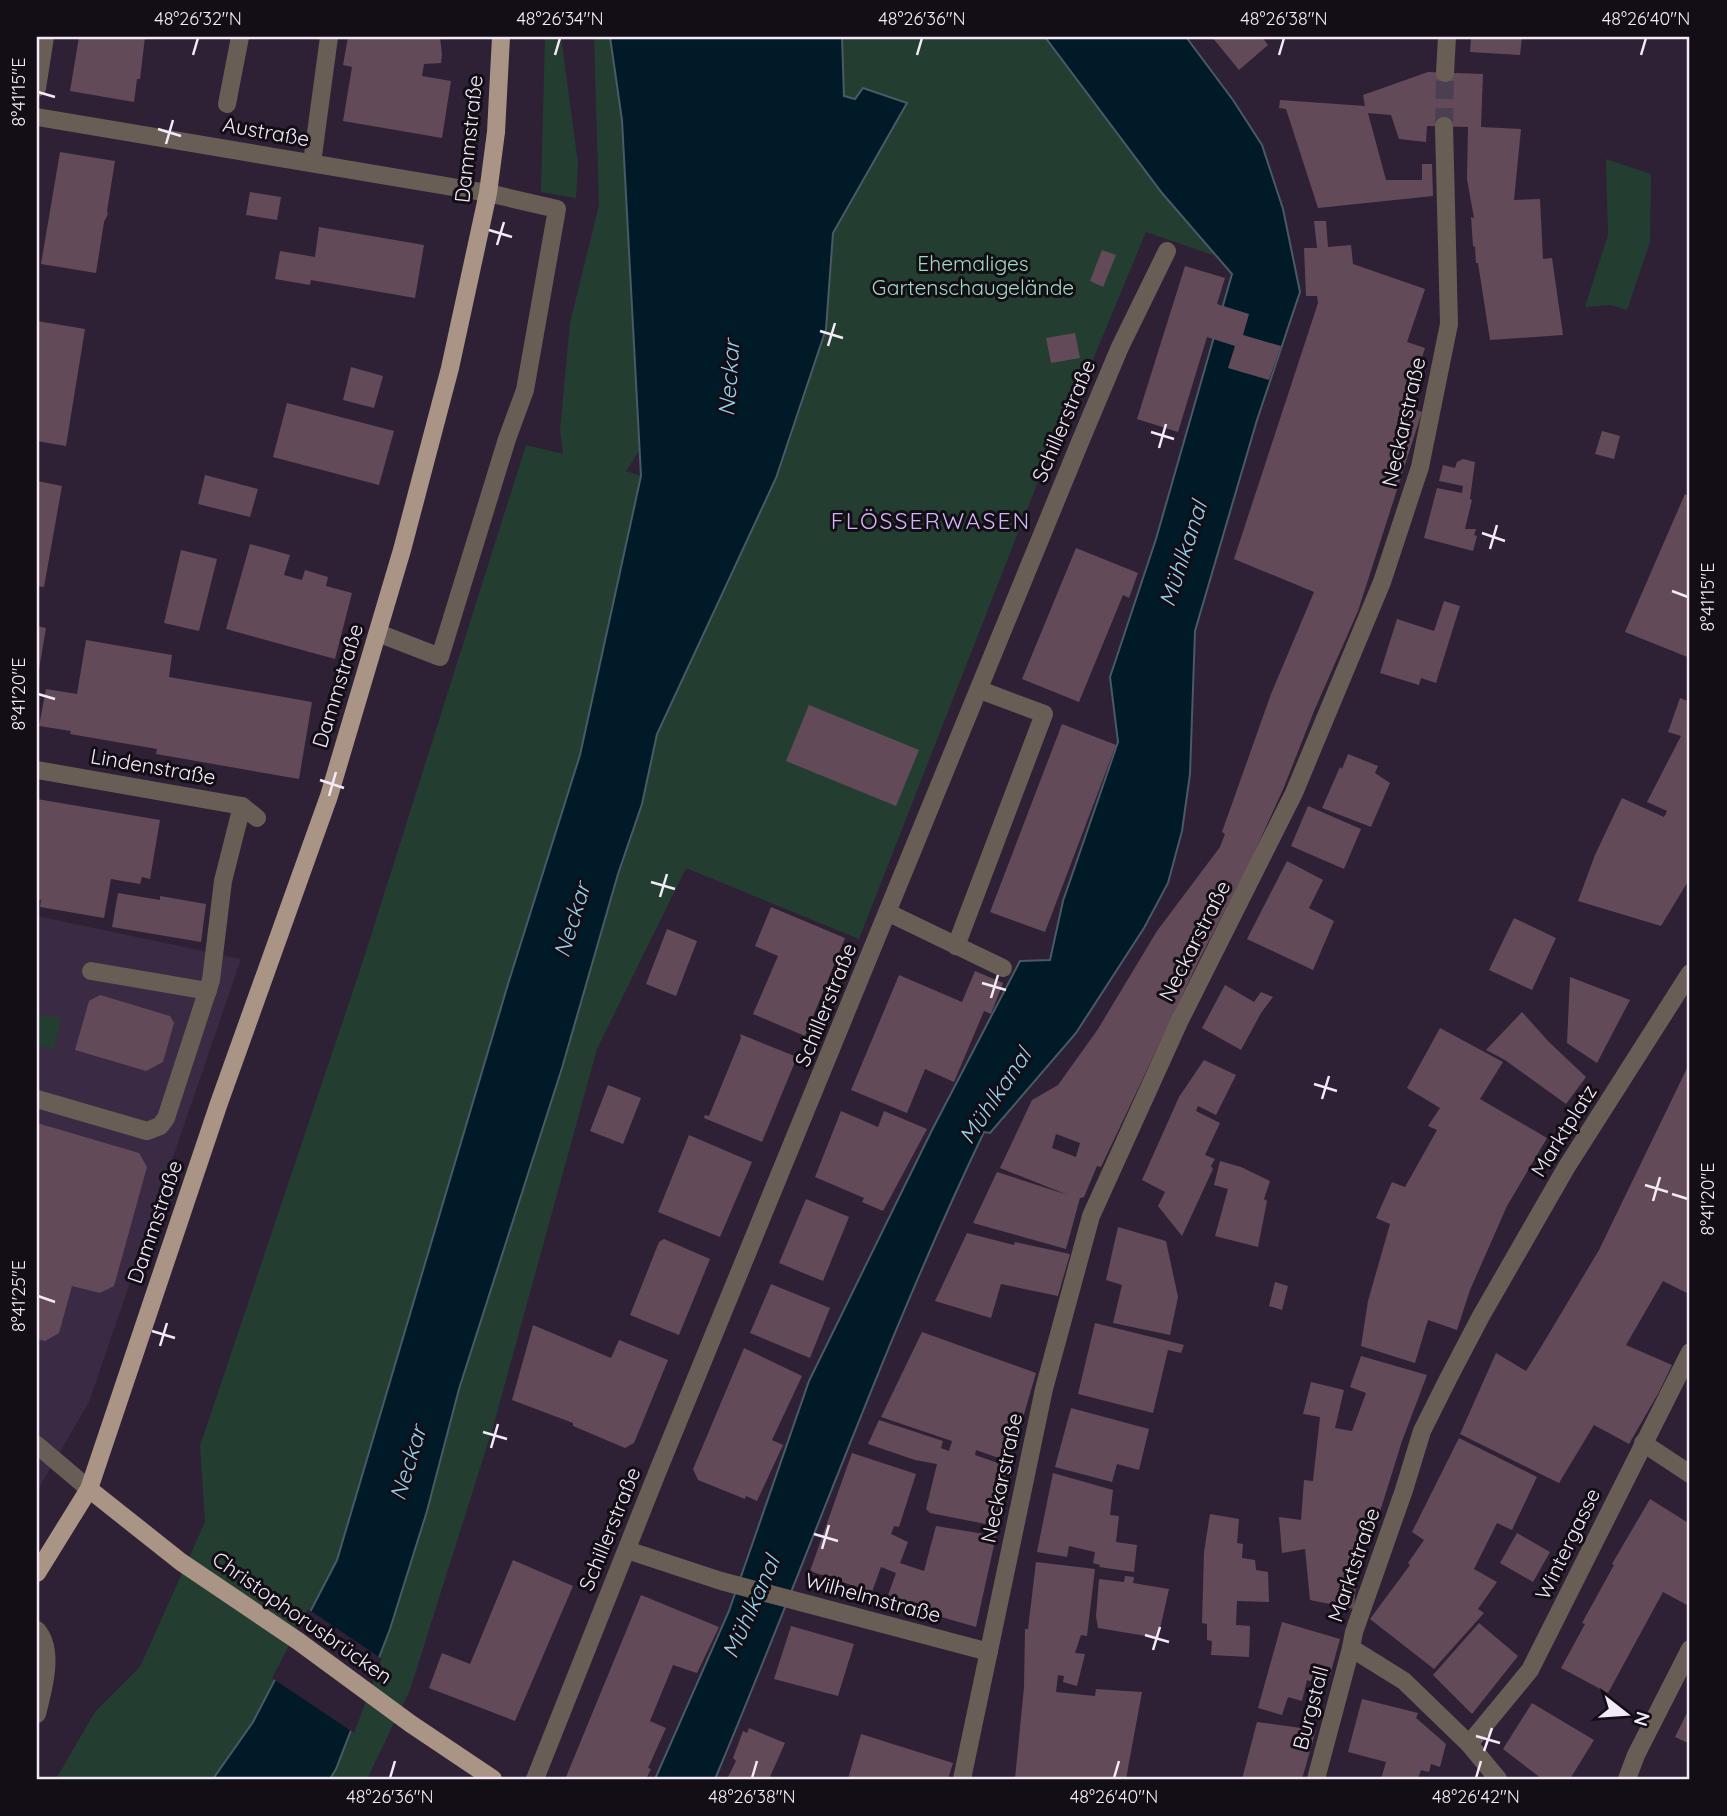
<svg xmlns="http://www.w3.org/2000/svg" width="1727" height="1816" font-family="Quicksand,sans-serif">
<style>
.built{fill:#3a2a43}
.green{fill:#233e31}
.water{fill:#001b27;stroke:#495965;stroke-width:2}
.pier{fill:#2e2135}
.building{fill:#634a59;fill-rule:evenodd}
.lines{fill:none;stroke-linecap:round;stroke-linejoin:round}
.minor-tunnel{stroke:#4b3f52;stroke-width:18;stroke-dasharray:18 9;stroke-linecap:butt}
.minor{stroke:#695e56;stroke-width:18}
.major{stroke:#aa9485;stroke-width:18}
.ticks{fill:none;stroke:#f2eaf7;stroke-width:2.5}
.labels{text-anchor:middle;stroke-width:6;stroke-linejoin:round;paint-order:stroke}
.street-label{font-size:21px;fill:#f2eaf7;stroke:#130d16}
.park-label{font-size:21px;fill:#9fdbbe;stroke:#130d16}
.water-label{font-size:23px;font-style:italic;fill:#93d2ed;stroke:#130d16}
.neighbourhood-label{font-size:23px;letter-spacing:2px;fill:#d1b4f9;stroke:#130d16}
.neatline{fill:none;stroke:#f2eaf7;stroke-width:2.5}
.ticks-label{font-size:18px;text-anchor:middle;fill:#f2eaf7}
</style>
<rect width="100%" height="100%" fill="#2e2135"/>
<path class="built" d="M37,916l204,43 -152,443 -52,89z"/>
<g class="green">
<path d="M545,37h16l17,126 -2,35 -35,-6z"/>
<path d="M594,37h16l12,83 18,329 -14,22 15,5 -61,279 -14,44 76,4 15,-69 119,-256 50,-149 6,-96 74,-130 -51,-4 -11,-3 -2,-59h203l117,156 54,63 -70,-24 -57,137 -32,64 -198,506 -173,-71 -89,181 -104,378 -83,263 -43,89h-311l39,-67 45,-45 65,-145 -5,-76 162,-482 164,-519 37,9 -3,-24 10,-107 29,-118z"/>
<path d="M1606,159l45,15 -1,68 -23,68 -16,-5 -26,2 23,-72z"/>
<path d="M37,1014l24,4 -7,31 -17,-4z"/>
</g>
<g class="water">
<path d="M610,37h232l2,59 11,3 8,-11 44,15 -74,130 -7,96 -50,149 -119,256 -15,70 -24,70 -56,194 -103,321 -32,122 -37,118 -54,140 -6,10h-117l40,-57 84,-162 171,-576 72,-229 61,-279 -19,-356z"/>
<path d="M1045,37h141l47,63 29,45 21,64 17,83 -43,128 -62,211 -5,143 -8,57 -14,52 -24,45 -68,105 -86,100 -6,-1c-101,211 -178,432 -269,647h-60l74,-168 80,-230 123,-251 88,-169 30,-1 13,-59 55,-159 -8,-65 46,-138 76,-265 -70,-81z"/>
</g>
<path class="pier" d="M308,1609l74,50 -28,74 -82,-55z"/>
<g class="building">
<path d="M79,37h66l-5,42h-3l-3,23 -64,-11z"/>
<path d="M348,37h92l2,18 -1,8 -17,1 -2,12 29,5 -9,57 -99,-17 9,-54 -9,-2z"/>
<path d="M1212,37h50l6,8 -29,25z"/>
<path d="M1471,37h51l-2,18 -50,-3z"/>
<path d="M1428,72l55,2 -2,53 40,2 -7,71 26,-1 3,60 9,-1 11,77 -73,5 -12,-77h-2l-1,-16 -2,-1 -2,-29 3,1 -7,-39 1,-52 -41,-1 -1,16 -27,-3 -8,-24 -23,-2 18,67h36v-16h10l1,32 -115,12 -32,-99 -7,-1 1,-8 85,6 -2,-11z"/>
<path d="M60,152l55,9 -8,50 1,3 -4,8 -8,51 -55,-9z"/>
<path d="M250,192l31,5 -4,23 -31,-5z"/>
<path d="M1314,221h12l2,26 23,-2 2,19 72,25 -18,53 18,6 -19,58 16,6 -64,199 -44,100 -30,76 -33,73 -53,102 -97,205 -4,-1 -13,31 -4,1 -14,51 -93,-26 24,-51 71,23 -68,-27 32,-68 26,-15 40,-56 59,-98 63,-84 5,-13 -3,-2 49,-138 43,-102 -80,-33 84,-256 -1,-7h-11l-2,-48h13zM1056,1134l24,9 -4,14 -24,-9z"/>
<path d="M319,227l105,18 -9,53 -104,-18 -1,5 -35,-6 5,-28 35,6z"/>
<path d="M1102,250l14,5 -13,32 -13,-6z"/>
<path d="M1185,266l40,12 -8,26 32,10 -6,21 38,11 -12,34 -41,-12 7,-22 -28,-9 -29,95 -41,-13z"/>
<path d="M37,321l48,8 -19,117 -29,-5z"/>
<path d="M1075,333l5,25 -29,5 -5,-25z"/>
<path d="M351,367l32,9 -9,32 -31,-8z"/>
<path d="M287,403l107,28 -15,54 -106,-28z"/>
<path d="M1602,431l18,5 -6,23 -19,-5z"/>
<path d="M1463,459l12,3 -5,37 2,1 -7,29h11l-2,6 3,1 -4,15 -49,-13 13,-50 25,5 1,-7 -24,-5 4,-16 12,3 2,-6z"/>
<path d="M205,475l53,14 -8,28 -52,-13z"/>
<path d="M37,481l25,5 -18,101 -7,-1z"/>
<path d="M1685,494l5,3v161l-65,-26z"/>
<path d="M250,544l40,11 -6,20 18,5 3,-10 23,7 -2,9 26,7 -17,66 -109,-30z"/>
<path d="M1076,548l62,25 -9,25 -6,-3 -44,107 -57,-23z"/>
<path d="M181,550l36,9 -18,72 -35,-8z"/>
<path d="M1444,601l16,5 -24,77 -15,-5 -2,7 -39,-12 17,-54 37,12z"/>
<path d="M37,626l9,2 -8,47h-1z"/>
<path d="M86,640l86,15 -3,22 143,25 -13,77 -143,-25 1,-5 -87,-15 1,-3 -32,-5 7,-37 31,5z"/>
<path d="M1680,698l10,4v176l-29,48 -83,-25 17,-46 27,-57 42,19 3,-6 -20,-9 34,-66 -13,-4z"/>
<path d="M809,705l110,45 -23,56 -110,-45z"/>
<path d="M1062,724l54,21 -71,187 -55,-20z"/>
<path d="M1348,754l30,12 -3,7 15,10 -19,44 -49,-19 18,-41 2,2z"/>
<path d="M37,799l123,21 -10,59 -8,-2 -2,7 -29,-5 -7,39 -64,-11 1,-7h-4z"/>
<path d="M1308,806l53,23 -17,40 -53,-23z"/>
<path d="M1287,861l36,19 -14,28 25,13 -21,49 -66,-31z"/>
<path d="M118,893l42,7v-4l46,8 -5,38 -89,-15z"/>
<path d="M771,907l74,31 -40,98 -52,-22 25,-58 -23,-10z"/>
<path d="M1514,918l42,20 -24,52 -43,-20z"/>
<path d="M667,929l30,12 -21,55 -30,-12z"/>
<path d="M975,971l28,12 -12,31 -7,-3 -30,71 -29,-13 -18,44 -56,-23 48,-115 63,27z"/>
<path d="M1570,977l60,23 -33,63 -30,-20z"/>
<path d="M1225,985l29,17 7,-10 12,5 -12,16 -20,37 -39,-22z"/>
<path d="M100,995l70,21 4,7 -11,39 -17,9 -71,-21 14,-49z"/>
<path d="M1522,1012l27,30 37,35 -20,27 -61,-44 -19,-10z"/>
<path d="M1440,1028l63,34 -23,37 67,39 -40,68 -37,84 -13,40 -29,-10 -13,43 -54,-17 7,-45 22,-77 -14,-6 16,-36 13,5 32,-57 -9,-4 12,-18 -33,-20z"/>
<path d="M740,1034l57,23 -35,85 -58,-24 1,-3 4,1 32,-78z"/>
<path d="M1204,1060l32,15 -20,40 -18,-9 -2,5 24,12 -15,32 10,4 -4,7 2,3 -31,67 -24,-30 7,-14 -23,-12 37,-83z"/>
<path d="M1690,1062v223l-3,8 -24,-12 -37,64 46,20 -13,27 -30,52 -35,-19 -35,58 -99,-49 36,-81 30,18 15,-24 58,-97z"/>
<path d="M608,1085l33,13 -18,46 -33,-13z"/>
<path d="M841,1111l37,16 6,-16 43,18 -44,82 -21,-9 2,-4 -49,-21z"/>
<path d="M37,1123l102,30 8,14 -33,119 -14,7 -28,-7 -13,47 -14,8 -8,-2z"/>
<path d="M689,1135l63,27 -32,75 -62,-25z"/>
<path d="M1220,1161l21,6 29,14 -6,18 3,2 -9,46 -43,-11 13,-47 -14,-4z"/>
<path d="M806,1199l43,18 -26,64 -44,-18z"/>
<path d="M1118,1227l48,14 12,56 -8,38 -57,-12 9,-38 -16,-5z"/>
<path d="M967,1233l47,12 1,-3 55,12 -12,42 -57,-12 -10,34 -56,-17z"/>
<path d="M664,1239l46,20 -31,76 -49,-20 29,-73z"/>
<path d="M1275,1282l13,4 -6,24 -13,-4z"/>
<path d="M771,1284l59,24 -20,50 -60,-25z"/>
<path d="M1095,1323l89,22 -3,8 -13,-3 -15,63 -75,-19z"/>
<path d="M533,1325l78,33 8,-18 49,20 -34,83 -9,5 -52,-22v-3l-61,-23z"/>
<path d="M922,1332l114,41 -26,89 -34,-12 -1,5 34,12 -13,59 -66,-13 -4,-4 11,-45 -22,-4 -47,-16 11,-24 64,21 -2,7 8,3 3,-10 -71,-24z"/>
<path d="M744,1348l58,28 -30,64 11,5 -26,56 -11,-5 -1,3 -47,-19 -5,-11z"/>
<path d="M1361,1356l66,19 -25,66 -28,90 -14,-3 -6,81 -44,-9 -5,-51 -23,4 -3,-36 22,3 3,-40 9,1 7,-64 -17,-3 8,-32 33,8 -9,38 17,3 14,-38 -16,-6z"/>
<path d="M1071,1408l78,21 -10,41 -22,-6 -5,18 -57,-15z"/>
<path d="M1459,1438l78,39 -25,53 -15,-7 -23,46 23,13 -19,27 6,4 -50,56 -64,-50 40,-54 -2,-2 16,-23 -12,-8z"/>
<path d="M852,1453l64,21 -17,53 -5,-1 -3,8 17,8 -8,21 24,8 12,-45 60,10 -20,91 -90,-26 10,-28 -15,-6 -9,25 -62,-21z"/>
<path d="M1053,1473l60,17 -3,25 9,1 -3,26 21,3 -3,27 -35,-5 1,-2 -7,-2 2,-11 -26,-6 -2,11 -30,-5z"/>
<path d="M1650,1499l40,25v77l-3,4 -24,-13 -55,101 -47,-25 24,-44 -3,-1 32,-58 -2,-1z"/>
<path d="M1210,1514l29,5 -2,24 6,1 -1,14 13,2 1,10 12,2 1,30 -32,-1 -1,24 14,1 -1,31 -38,-2 1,-14 -5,-1v-16l-5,-1 2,-71z"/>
<path d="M1517,1533l33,19 -17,30 -33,-19z"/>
<path d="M513,1560l60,26 -58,135 -86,-33 13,-35 28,11z"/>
<path d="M1036,1562l59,7 -8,67 -6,-1 -6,18 10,1 -8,32 -14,-4 1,-6 -6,-1 -2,17 39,4 1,-7 46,3 -16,87h-111l9,-92 1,-58h3z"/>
<path d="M1125,1576l9,1 -1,6 36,6 -11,49 -60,-10 -2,-12 3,-37 25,3z"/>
<path d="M641,1595l78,32 -22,46 -24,-8 -23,56 16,7 -18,40 3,1 -5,10h-77l-3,-2z"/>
<path d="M1282,1622l58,17 -13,47 -20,-6 -5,21 -14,-4 -6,18 -24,-7z"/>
<path d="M1479,1623l39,33 -46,58 -39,-39z"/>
<path d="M791,1626l63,18 -16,52 -64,-17z"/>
<path d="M1362,1699l56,14 -2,5 30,26 -6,23 -9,-3 -2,8 -8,-2 -3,9h-37l5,-17 -38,-10z"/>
<path d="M1532,1703l62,37 -24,39h-28l-39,-30z"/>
<path d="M1690,1707v37l-15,-7z"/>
<path d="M1257,1722l59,8 -14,49h-60z"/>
<path d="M749,1728l36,15 -16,36h-42l9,-18 -3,-3 10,-27 4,2z"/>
<path d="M861,1734l92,29 -5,16h-100z"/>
</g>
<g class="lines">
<path class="minor-tunnel" d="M1444,126l1,-53"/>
<g class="minor">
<path d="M1445,73l2,-36"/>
<path d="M37,88l8,-51"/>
<path d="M227,104l13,-67"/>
<path d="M37,117l451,76 69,16 -32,181 -18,49 -67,218 -62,-24"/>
<path d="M312,163l17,-126"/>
<path d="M37,770l205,36 15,12"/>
<path d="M889,913l114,55"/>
<path d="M956,946l88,-232 -64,-24"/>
<path d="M91,971l117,20"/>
<path d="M37,1099l110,32 13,-5 6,-8 45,-138 12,-99 19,-75"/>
<path d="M1643,1443l47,31"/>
<path d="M37,1445l52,44"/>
<path d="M627,1550l94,31 268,71"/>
<path d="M37,1630c18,21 6,59 0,84"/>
<path d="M1469,1744l61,-74 160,-318"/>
<path d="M535,1779l122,-306 423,-1031 40,-95 47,-96"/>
<path d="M962,1779l82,-390 47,-173 88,-194 115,-229 88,-211 38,-115 29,-143 -5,-198"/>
<path d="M1316,1779l35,-131"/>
<path d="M1498,1779l-29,-35 -65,-63 -53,-33 3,-16 50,-142 18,-59 26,-52 33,-63 85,-148 124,-195"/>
<path d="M1627,1779l9,-24 54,-106"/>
</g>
<g class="major">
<path d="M89,1489l92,73 117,79 113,83 82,55"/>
<path d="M37,1573l52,-84 130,-386 110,-307 73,-246 48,-182 38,-175 8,-61 5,-95"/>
</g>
</g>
<path class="ticks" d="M193,55l5,-17M555,55l5,-17M917,55l5,-17M1279,55l5,-17M1641,55l5,-17M38,92l17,5M158,129l23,7M166,144l7,-24M489,230l23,7M497,245l7,-23M820,331l23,7M828,346l7,-23M1151,432l23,7M1159,448l7,-24M1482,533l23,8M1490,549l7,-24M1672,591l16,6M38,694l17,5M320,780l24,8M329,796l7,-24M651,882l24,7M660,897l7,-23M982,983l24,7M991,998l7,-23M1314,1084l23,7M1322,1099l7,-23M1645,1185l23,7M1672,1194l16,5M1653,1201l7,-24M38,1296l17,6M152,1331l23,7M160,1346l7,-23M483,1432l24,7M491,1448l7,-24M814,1534l24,7M822,1549l7,-24M1145,1635l24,7M1153,1650l7,-23M1476,1736l24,7M1484,1751l8,-23M390,1778l5,-17M752,1778l5,-17M1114,1778l5,-17M1476,1778l5,-17"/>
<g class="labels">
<g class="street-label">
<text transform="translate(266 132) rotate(10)" y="7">Austraße</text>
<text transform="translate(469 139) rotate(-84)" y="7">Dammstraße</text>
<text transform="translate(1064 421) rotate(-67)" y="7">Schillerstraße</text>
<text transform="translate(1404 422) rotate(-77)" y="7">Neckarstraße</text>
<text transform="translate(338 686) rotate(-73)" y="7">Dammstraße</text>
<text transform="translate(153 767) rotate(10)" y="7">Lindenstraße</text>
<text transform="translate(1195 941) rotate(-63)" y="7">Neckarstraße</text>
<text transform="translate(826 1005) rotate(-68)" y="7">Schillerstraße</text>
<text transform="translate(1564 1131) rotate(-58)" y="7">Marktplatz</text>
<text transform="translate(155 1222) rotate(-71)" y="7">Dammstraße</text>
<text transform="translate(1002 1478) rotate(-78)" y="7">Neckarstraße</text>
<text transform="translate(610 1529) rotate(-68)" y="7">Schillerstraße</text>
<text transform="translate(1568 1544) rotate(-64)" y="7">Wintergasse</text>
<text transform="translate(1354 1565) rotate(-71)" y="7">Marktstraße</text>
<text transform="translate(873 1598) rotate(15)" y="7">Wilhelmstraße</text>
<text transform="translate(302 1618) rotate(35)" y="7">Christophorusbrücken</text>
<text transform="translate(1311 1708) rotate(-75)" y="7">Burgstall</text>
</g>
<g class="park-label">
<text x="973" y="271">Ehemaliges<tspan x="973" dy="24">Gartenschaugelände</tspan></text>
</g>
<g class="water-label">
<text transform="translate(729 378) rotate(-86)" y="8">Neckar</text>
<text transform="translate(1183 554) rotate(-72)" y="8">Mühlkanal</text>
<text transform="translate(572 920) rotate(-73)" y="8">Neckar</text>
<text transform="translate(995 1096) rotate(-56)" y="8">Mühlkanal</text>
<text transform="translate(408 1463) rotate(-73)" y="8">Neckar</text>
<text transform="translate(751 1607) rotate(-66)" y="8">Mühlkanal</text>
</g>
<g class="neighbourhood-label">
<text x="931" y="529">FLÖSSERWASEN</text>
</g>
</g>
<rect width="1727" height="1816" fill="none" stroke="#130d16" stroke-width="77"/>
<g transform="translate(1626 1714) rotate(107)" stroke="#130d16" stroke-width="5" paint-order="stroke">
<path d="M0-5L12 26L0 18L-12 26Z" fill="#f2eaf7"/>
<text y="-10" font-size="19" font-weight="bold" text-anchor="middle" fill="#f2eaf7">N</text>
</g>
<rect x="38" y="38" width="1650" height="1740" class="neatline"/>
<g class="ticks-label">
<text x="198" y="25">48°26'32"N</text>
<text x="560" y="25">48°26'34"N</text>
<text x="922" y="25">48°26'36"N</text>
<text x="1284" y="25">48°26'38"N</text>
<text x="1646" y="25">48°26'40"N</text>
<text transform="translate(19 92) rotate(-90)" y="6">8°41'15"E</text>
<text transform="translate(1708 597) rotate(-90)" y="6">8°41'15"E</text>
<text transform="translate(19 694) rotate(-90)" y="6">8°41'20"E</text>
<text transform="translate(1708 1199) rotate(-90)" y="6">8°41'20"E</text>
<text transform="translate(19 1296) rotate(-90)" y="6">8°41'25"E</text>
<text x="390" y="1803">48°26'36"N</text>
<text x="752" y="1803">48°26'38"N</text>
<text x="1114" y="1803">48°26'40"N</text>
<text x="1476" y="1803">48°26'42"N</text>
</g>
</svg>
